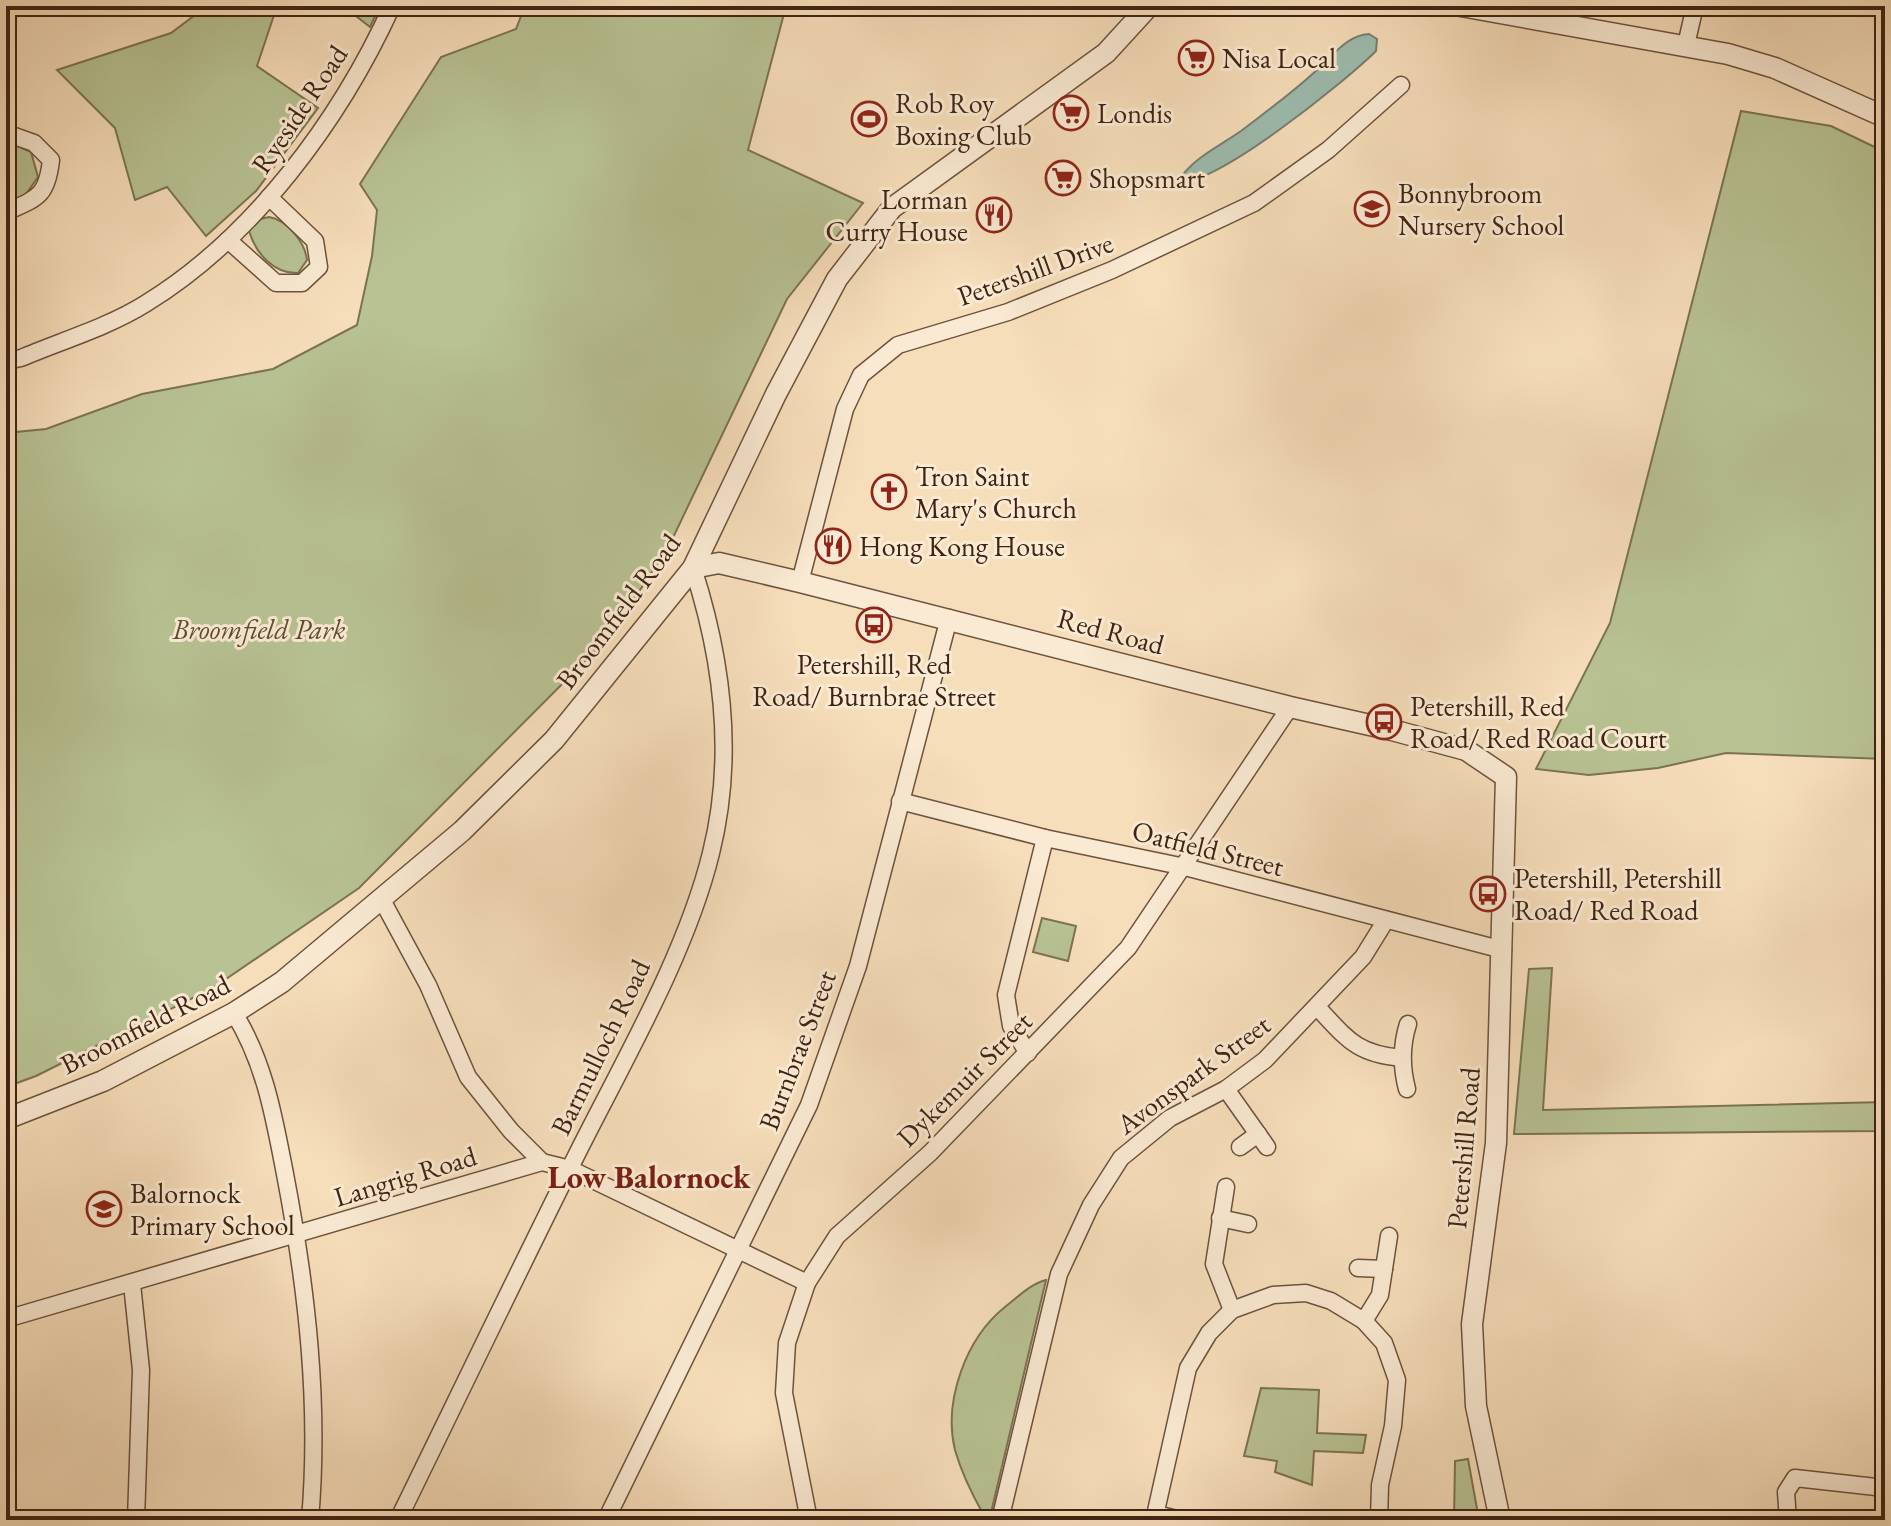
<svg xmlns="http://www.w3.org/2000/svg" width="1891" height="1526" font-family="'EB Garamond',serif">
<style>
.green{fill:#b8c293;stroke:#7c7353;stroke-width:2}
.water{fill:#9dbcaf;stroke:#777f71;stroke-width:2}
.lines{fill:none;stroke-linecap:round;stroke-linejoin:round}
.minor-casing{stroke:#6d523d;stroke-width:19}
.tertiary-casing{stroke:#6d523d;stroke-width:23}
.minor{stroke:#faead3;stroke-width:16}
.tertiary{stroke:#faead3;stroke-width:20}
.labels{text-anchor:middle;stroke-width:6;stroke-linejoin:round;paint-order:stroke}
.poi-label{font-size:28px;fill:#3f2413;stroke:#faead3;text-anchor:start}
.street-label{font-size:28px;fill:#3f2413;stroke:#faead3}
.park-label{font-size:28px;font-style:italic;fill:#5d4c33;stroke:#faead3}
.quarter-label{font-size:32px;font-weight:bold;fill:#7a1f14;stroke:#faead3}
</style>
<rect width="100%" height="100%" fill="#f7debb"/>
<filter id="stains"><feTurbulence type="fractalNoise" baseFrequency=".0025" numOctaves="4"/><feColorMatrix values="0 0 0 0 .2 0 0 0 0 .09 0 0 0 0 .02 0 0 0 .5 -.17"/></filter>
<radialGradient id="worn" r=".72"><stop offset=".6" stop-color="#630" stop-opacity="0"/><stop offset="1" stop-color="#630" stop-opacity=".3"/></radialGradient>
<g class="green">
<path d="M207,6h70l-20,60 61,42 -62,83 -50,45 -39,-49 -32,13 -20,-72 -58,-58 114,-37z"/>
<path d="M343,6h37l-10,21z"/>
<path d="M525,6h261l-38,144 115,53 -76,96 -118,247 -60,91 -250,251 -146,100 -177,88 -30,11v-654l40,-4 96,-35 131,-25 84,-44 15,-69 5,-46 -17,-26 81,-127 75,-28z"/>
<path d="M1741,111l90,15 54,26v607l-159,-6 -68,15 -69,7 -53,-6 74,-146z"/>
<path d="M6,141l25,11 7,25 -14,20 -18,6z"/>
<path d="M269,217c18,3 36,25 38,43l-9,13c-24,1 -42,-19 -49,-42l7,-11z"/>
<path d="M1042,918l34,8 -8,35 -35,-9z"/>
<path d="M1552,968l-9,142 342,-8v29l-371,3 15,-165z"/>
<path d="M1046,1280l-56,237 -8,-5c-10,-18 -21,-41 -27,-62 -12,-49 11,-112 50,-143 13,-10 25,-23 41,-27z"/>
<path d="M1261,1388l58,2 -2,43 49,2 -3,18 -49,-2 -2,34 -37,-13 2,-11 -33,-5z"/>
<path d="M1468,1459l11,61h-25l1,-59z"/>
</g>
<path class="water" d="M1369,34l8,5 -1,12c-28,28 -163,138 -198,130 15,-23 40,-34 63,-50 26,-20 54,-40 78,-63 15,-14 29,-33 50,-34z"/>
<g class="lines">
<g class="minor-casing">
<g id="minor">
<path d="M1686,45l9,-39"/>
<path d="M6,133l28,10 17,17c-4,36 -13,38 -45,52"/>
<path d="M228,240l48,43h26l17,-16 -4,-26 -46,-44"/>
<path d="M6,361l15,-3c40,-17 87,-31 124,-54 108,-66 195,-184 247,-298"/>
<path d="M800,582l45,-173 16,-34 37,-30 110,-33 104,-42 142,-67 74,-53 73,-65"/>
<path d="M900,801l145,37 140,29 318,83"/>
<path d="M382,900l46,85 40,92 43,54 31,31 28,7 237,114"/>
<path d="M1318,1008c30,32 39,46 84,50"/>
<path d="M234,1013c31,50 40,104 51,161 22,115 35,230 25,346"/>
<path d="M1028,1053l-17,-27 -5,-31 39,-157"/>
<path d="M1226,1089l41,58"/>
<path d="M1407,1089c-6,-23 -6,-43 1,-65"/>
<path d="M1240,1147l18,-13"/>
<path d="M1226,1187l-12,77 18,46"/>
<path d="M1220,1218l28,6"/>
<path d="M1358,1268l26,1"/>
<path d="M132,1284l9,86 -5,150"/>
<path d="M6,1319l536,-157"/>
<path d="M1364,1321l16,-26 9,-59"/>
<path d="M1156,1514l25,6"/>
<path d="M398,1520c61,-125 121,-250 183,-374 46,-91 106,-195 130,-293 24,-96 12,-192 -18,-285"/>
<path d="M606,1520l203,-415 49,-139 91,-348"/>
<path d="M809,1520l-25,-127 3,-50 20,-60 30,-47 93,-83 198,-205 162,-241"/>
<path d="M1000,1520l59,-246 32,-69 30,-47 49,-40 56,-29 39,-29 98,-103 23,-37"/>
<path d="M1154,1520l34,-152 21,-35 23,-23 41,-15 33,-2 25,8 33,20 20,22 13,37 -4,46 -13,59 -1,35"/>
<path d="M1788,1520l-2,-28 9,-14 90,10"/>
</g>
</g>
<g class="tertiary-casing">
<g id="tertiary">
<path d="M1461,6l267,48 47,14 110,49"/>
<path d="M693,568l26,-5 81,19 490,125 102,23 74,20 40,27 -10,366 -24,181 4,82 24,114"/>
<path d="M6,1119l97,-38 131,-68 48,-31 180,-151 92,-91 139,-172 83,-174 61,-115 55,-71 214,-155 43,-47"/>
</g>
</g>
<use href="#minor" class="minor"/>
<use href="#tertiary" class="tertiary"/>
</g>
<defs>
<g id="supermarket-ring" transform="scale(1.8)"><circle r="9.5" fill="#faead3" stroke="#8f2418" stroke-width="1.5"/><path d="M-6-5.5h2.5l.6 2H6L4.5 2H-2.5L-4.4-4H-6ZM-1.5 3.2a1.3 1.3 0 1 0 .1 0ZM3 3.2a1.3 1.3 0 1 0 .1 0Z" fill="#8f2418"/></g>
<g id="stadium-ring" transform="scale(1.8)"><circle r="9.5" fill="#faead3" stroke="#8f2418" stroke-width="1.5"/><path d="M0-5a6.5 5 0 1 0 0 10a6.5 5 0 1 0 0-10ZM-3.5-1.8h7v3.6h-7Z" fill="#8f2418"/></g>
<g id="school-ring" transform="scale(1.8)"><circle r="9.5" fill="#faead3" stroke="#8f2418" stroke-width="1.5"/><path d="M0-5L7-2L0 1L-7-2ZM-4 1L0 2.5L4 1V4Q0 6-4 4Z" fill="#8f2418"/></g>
<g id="restaurant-ring" transform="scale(1.8)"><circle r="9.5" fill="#faead3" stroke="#8f2418" stroke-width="1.5"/><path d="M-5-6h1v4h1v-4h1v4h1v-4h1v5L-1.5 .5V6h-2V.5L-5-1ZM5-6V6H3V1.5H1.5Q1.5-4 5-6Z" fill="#8f2418"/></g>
<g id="church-ring" transform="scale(1.8)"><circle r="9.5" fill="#faead3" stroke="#8f2418" stroke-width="1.5"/><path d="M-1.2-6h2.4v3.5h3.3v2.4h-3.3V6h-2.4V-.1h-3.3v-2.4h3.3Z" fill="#8f2418"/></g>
<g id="bus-ring" transform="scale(1.8)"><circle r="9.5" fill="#faead3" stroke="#8f2418" stroke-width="1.5"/><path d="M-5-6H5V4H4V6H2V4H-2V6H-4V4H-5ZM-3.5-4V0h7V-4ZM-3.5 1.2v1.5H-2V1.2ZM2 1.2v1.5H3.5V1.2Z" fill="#8f2418"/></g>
</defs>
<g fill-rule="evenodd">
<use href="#supermarket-ring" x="1196" y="58"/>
<use href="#supermarket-ring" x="1071" y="113"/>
<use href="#stadium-ring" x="869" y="119"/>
<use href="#supermarket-ring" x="1063" y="178"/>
<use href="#school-ring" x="1372" y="209"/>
<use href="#restaurant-ring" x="994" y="215"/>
<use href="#church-ring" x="889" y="492"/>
<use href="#restaurant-ring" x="833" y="546"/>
<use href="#bus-ring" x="874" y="625"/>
<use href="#bus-ring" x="1384" y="722"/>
<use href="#bus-ring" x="1488" y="894"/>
<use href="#school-ring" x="104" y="1209"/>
</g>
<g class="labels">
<g class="poi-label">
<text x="1222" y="68">Nisa Local</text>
<text x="895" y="113">Rob Roy<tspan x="895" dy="32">Boxing Club</tspan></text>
<text x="1097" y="123">Londis</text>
<text x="1089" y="188">Shopsmart</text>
<text x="1398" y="203">Bonnybroom<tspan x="1398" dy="32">Nursery School</tspan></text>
<text x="968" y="209" text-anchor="end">Lorman<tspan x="968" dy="32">Curry House</tspan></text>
<text x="915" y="486">Tron Saint<tspan x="915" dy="32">Mary's Church</tspan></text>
<text x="859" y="556">Hong Kong House</text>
<text x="874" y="674" text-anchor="middle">Petershill, Red<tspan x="874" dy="32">Road/ Burnbrae Street</tspan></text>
<text x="1410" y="716">Petershill, Red<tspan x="1410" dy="32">Road/ Red Road Court</tspan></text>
<text x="1514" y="888">Petershill, Petershill<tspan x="1514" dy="32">Road/ Red Road</tspan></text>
<text x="130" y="1203">Balornock<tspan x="130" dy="32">Primary School</tspan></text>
</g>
<g class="street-label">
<text transform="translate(299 109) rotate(-56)" y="10">Ryeside Road</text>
<text transform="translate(1035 269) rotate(-20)" y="10">Petershill Drive</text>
<text transform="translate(618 611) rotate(-53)" y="10">Broomfield Road</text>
<text transform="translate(1111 631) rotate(15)" y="10">Red Road</text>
<text transform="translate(1208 848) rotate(14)" y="10">Oatfield Street</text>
<text transform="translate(145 1024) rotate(-27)" y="10">Broomfield Road</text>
<text transform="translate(600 1047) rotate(-64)" y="10">Barmulloch Road</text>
<text transform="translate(797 1050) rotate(-69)" y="10">Burnbrae Street</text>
<text transform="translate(1193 1074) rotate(-36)" y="10">Avonspark Street</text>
<text transform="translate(964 1079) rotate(-45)" y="10">Dykemuir Street</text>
<text transform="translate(1463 1148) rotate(-85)" y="10">Petershill Road</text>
<text transform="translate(405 1176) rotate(-17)" y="10">Langrig Road</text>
</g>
<g class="park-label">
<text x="259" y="639">Broomfield Park</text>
</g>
<g class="quarter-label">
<text x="649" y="1188">Low Balornock</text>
</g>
</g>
<rect width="1891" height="1526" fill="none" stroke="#f7debb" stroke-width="32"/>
<rect x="8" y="8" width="1875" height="1510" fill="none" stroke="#3f2413" stroke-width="4"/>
<rect x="16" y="16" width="1859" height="1494" fill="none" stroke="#3f2413" stroke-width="2"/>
<rect width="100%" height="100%" filter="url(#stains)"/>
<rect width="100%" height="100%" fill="url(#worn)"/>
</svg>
